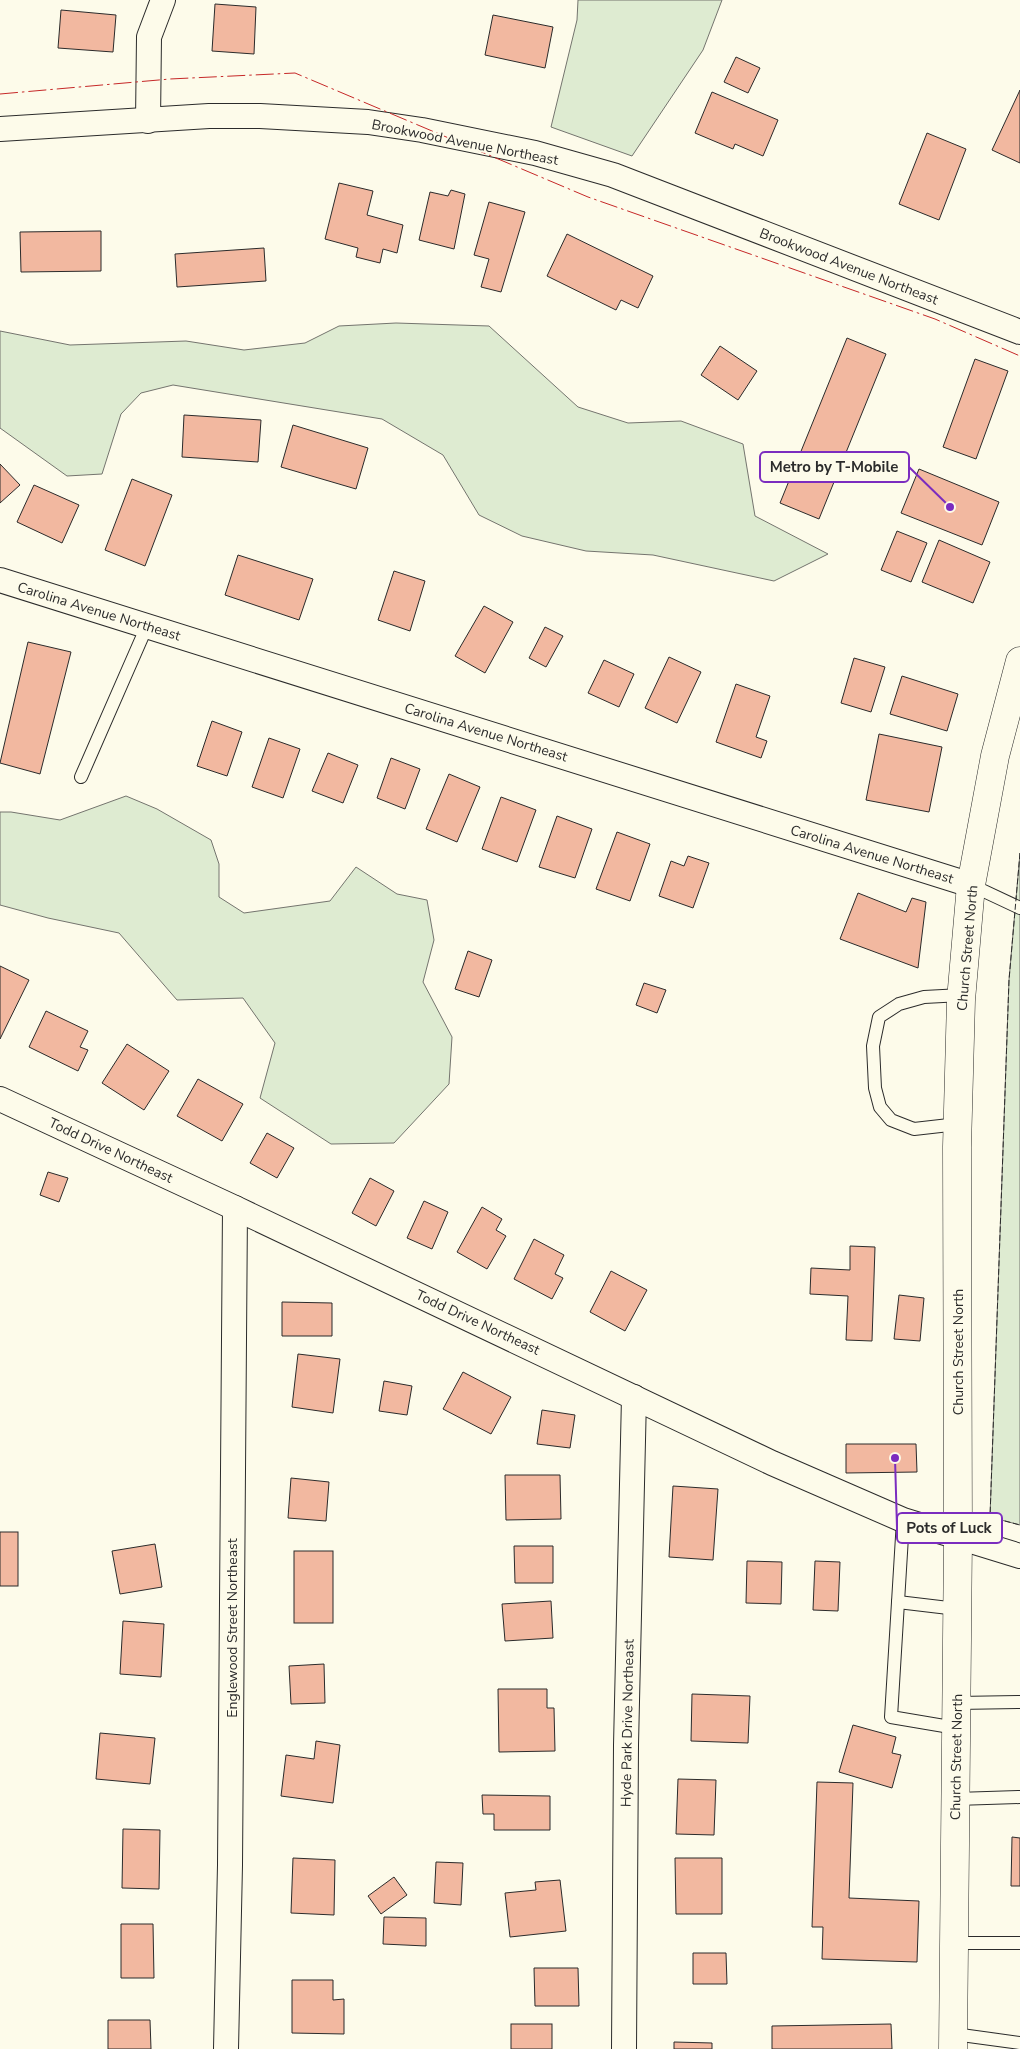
<svg xmlns="http://www.w3.org/2000/svg" width="1020" height="2049" font-family="'Nunito Sans',sans-serif">
<style>
.green{fill:#deebd1;stroke:#74746e}
.building{fill:#f2b8a0;stroke:#2b2b2b}
.lines{fill:none;stroke-linecap:round;stroke-linejoin:round}
.service-casing{stroke:#2b2b2b;stroke-width:14}
.minor-casing{stroke:#2b2b2b;stroke-width:26}
.secondary-casing{stroke:#2b2b2b;stroke-width:29}
.service{stroke:#fdfbea;stroke-width:12}
.minor{stroke:#fdfbea;stroke-width:24}
.secondary{stroke:#fdfbea;stroke-width:28}
.fence{stroke:#2b2b2b;stroke-width:1;stroke-dasharray:6 2.5;stroke-linecap:butt}
.power{stroke:#c62828;stroke-width:1;stroke-dasharray:18 4 2.5 4;stroke-linecap:butt}
.labels{text-anchor:middle;stroke-width:4;stroke-linejoin:round;paint-order:stroke}
.street-label{font-size:14px;fill:#2b2b2b;stroke:#fdfbea}
.leader{fill:none;stroke:#7b2cbf;stroke-width:2}
.callout-dot{fill:#7b2cbf;stroke:#fdfbea;stroke-width:2}
.callout{fill:#fdfbea;stroke:#7b2cbf;stroke-width:2}
.callout-label{font-size:15px;text-anchor:middle;font-weight:bold;fill:#2b2b2b}
</style>
<rect width="100%" height="100%" fill="#fdfbea"/>
<g class="green">
<path d="M578,0h144l-19,50 -71,106 -81,-29 26,-107z"/>
<path d="M396,323l93,3 89,81 50,16 53,-2 62,23 12,72 73,38 -54,27 -121,-26 -67,-4 -64,-15 -43,-21 -36,-60 -61,-36 -209,-34 -32,8 -20,21 -19,60 -35,2 -67,-48v-97l70,14 116,-4 58,9 61,-7 34,-17z"/>
<path d="M126,796l31,13 54,31 8,24v33l25,16 86,-12 26,-34 41,27 30,6 7,40 -11,42 29,55 -3,47 -55,59 -63,1 -71,-46 15,-55 -32,-45 -66,2 -58,-67 -71,-15 -48,-13v-93h11l49,8z"/>
<path d="M1020,853v672l-30,-8 19,-537z"/>
</g>
<g class="building">
<path d="M215,4l41,3 -2,47 -42,-3z"/>
<path d="M61,10l55,5 -3,37 -55,-4z"/>
<path d="M493,15l60,12 -8,41 -60,-13z"/>
<path d="M736,57l24,11 -12,25 -24,-11z"/>
<path d="M1020,90v73l-28,-13z"/>
<path d="M712,92l66,28 -15,36 -28,-12 -2,5 -38,-16z"/>
<path d="M927,133l39,16 -27,71 -40,-16z"/>
<path d="M339,183l34,8 -6,24 36,10 -6,28 -14,-4 -3,14 -24,-6 2,-9 -33,-9z"/>
<path d="M451,190l14,4 -11,55 -35,-9 11,-48 18,4z"/>
<path d="M489,202l36,10 -24,80 -20,-5 8,-28 -15,-4z"/>
<path d="M101,231v40l-80,1 -1,-40z"/>
<path d="M567,234l86,42 -15,32 -17,-8 -5,10 -69,-34z"/>
<path d="M264,248l2,33 -89,6 -2,-33z"/>
<path d="M847,338l39,16 -67,165 -39,-16z"/>
<path d="M720,346l37,25 -19,29 -37,-25z"/>
<path d="M975,359l33,12 -32,88 -33,-12z"/>
<path d="M184,415l77,5 -3,42 -76,-5z"/>
<path d="M293,425l75,23 -12,41 -75,-22z"/>
<path d="M0,464l20,21 -20,18z"/>
<path d="M919,469l80,33 -17,43 -81,-32z"/>
<path d="M132,479l40,16 -27,71 -40,-16z"/>
<path d="M34,485l45,20 -17,38 -45,-21z"/>
<path d="M897,531l30,12 -16,39 -30,-12z"/>
<path d="M939,540l51,22 -17,41 -51,-21z"/>
<path d="M238,555l75,24 -14,41 -74,-25z"/>
<path d="M394,571l31,10 -15,50 -32,-11z"/>
<path d="M484,606l29,16 -28,51 -30,-17z"/>
<path d="M545,627l18,9 -17,31 -17,-9z"/>
<path d="M28,642l43,10 -31,122 -40,-11z"/>
<path d="M669,657l32,15 -24,51 -32,-15z"/>
<path d="M854,658l31,9 -14,45 -30,-9z"/>
<path d="M604,660l30,14 -15,33 -31,-14z"/>
<path d="M902,676l56,18 -11,37 -57,-17z"/>
<path d="M736,684l34,12 -14,41 11,4 -6,17 -45,-16z"/>
<path d="M212,721l30,11 -15,44 -30,-10z"/>
<path d="M879,734l63,13 -13,65 -63,-12z"/>
<path d="M269,738l31,11 -17,49 -31,-11z"/>
<path d="M328,753l30,12 -15,38 -31,-12z"/>
<path d="M391,758l29,11 -15,40 -28,-11z"/>
<path d="M449,774l31,13 -23,55 -31,-13z"/>
<path d="M501,797l35,13 -19,52 -35,-13z"/>
<path d="M557,816l35,13 -17,49 -36,-11z"/>
<path d="M617,832l33,12 -20,57 -34,-12z"/>
<path d="M688,856l21,7 -16,45 -34,-12 12,-35 13,5z"/>
<path d="M858,893l48,19 6,-14 14,4 -8,66 -78,-29z"/>
<path d="M468,951l24,9 -13,37 -24,-8z"/>
<path d="M0,966l29,14 -29,59z"/>
<path d="M644,983l22,7 -9,23 -21,-8z"/>
<path d="M46,1011l42,20 -8,16 8,3 -10,21 -49,-24z"/>
<path d="M127,1044l42,27 -25,39 -42,-27z"/>
<path d="M198,1079l45,25 -21,37 -45,-25z"/>
<path d="M267,1133l27,15 -17,30 -27,-15z"/>
<path d="M48,1172l20,6 -9,24 -19,-7z"/>
<path d="M370,1178l24,13 -18,35 -24,-13z"/>
<path d="M424,1201l24,11 -16,37 -25,-11z"/>
<path d="M482,1207l20,12 -6,11 10,6 -19,33 -30,-17z"/>
<path d="M534,1239l30,16 -9,19 8,4 -11,21 -38,-20z"/>
<path d="M850,1246l25,1 -3,94 -26,-1 2,-44 -38,-2 1,-26 39,2z"/>
<path d="M611,1271l36,19 -22,41 -35,-19z"/>
<path d="M899,1295l25,3 -4,43 -26,-2z"/>
<path d="M282,1302l50,1v33h-50z"/>
<path d="M298,1354l42,5 -7,54 -41,-6z"/>
<path d="M463,1372l48,25 -20,37 -48,-25z"/>
<path d="M384,1381l28,5 -5,29 -28,-4z"/>
<path d="M542,1410l33,5 -5,33 -33,-4z"/>
<path d="M846,1444h70l1,28 -71,1z"/>
<path d="M505,1475h55l1,44 -55,1z"/>
<path d="M291,1478l38,4 -3,39 -38,-3z"/>
<path d="M673,1486l45,3 -5,71 -44,-3z"/>
<rect x="0" y="1532" width="18" height="54"/>
<path d="M155,1544l7,43 -42,7 -8,-43z"/>
<path d="M514,1546h39v37h-38z"/>
<rect x="294" y="1551" width="39" height="72"/>
<path d="M747,1561l35,1 -1,42 -35,-1z"/>
<path d="M815,1561l25,1 -2,49 -25,-1z"/>
<path d="M551,1601l2,37 -48,3 -3,-37z"/>
<path d="M123,1621l41,3 -3,53 -41,-3z"/>
<path d="M324,1664l1,39 -34,1 -2,-38z"/>
<path d="M498,1689h49v19h7l1,43 -56,1z"/>
<path d="M692,1694l58,2 -2,47 -57,-2z"/>
<path d="M853,1725l43,12 -4,16 9,2 -9,33 -53,-16z"/>
<path d="M100,1733l55,5 -5,46 -54,-5z"/>
<path d="M316,1741l24,4 -7,58 -52,-7 5,-41 28,4z"/>
<path d="M678,1779l38,1 -2,55 -38,-1z"/>
<path d="M817,1782l36,1 -4,115 70,3 -2,61 -95,-3 1,-32h-11z"/>
<path d="M482,1795l68,1v34h-56v-16h-11z"/>
<path d="M123,1829l37,1 -1,59 -37,-1z"/>
<path d="M1012,1837l8,1v48h-9z"/>
<path d="M293,1858l42,2 -1,55 -43,-2z"/>
<path d="M675,1858h47v56h-46z"/>
<path d="M436,1862l27,1 -2,42 -27,-2z"/>
<path d="M394,1877l13,18 -26,19 -13,-18z"/>
<path d="M560,1880l6,51 -56,6 -5,-44 31,-3 -1,-8z"/>
<path d="M384,1917l42,1v28l-43,-2z"/>
<path d="M121,1924h32l1,54h-33z"/>
<path d="M693,1953h33l1,31h-34z"/>
<path d="M534,1968h44l1,38h-44z"/>
<path d="M292,1980h41v20l11,-1v35l-52,-1z"/>
<path d="M108,2020h42l1,29h-43z"/>
<rect x="511" y="2024" width="41" height="25"/>
<path d="M891,2024l1,25h-120v-23z"/>
<path d="M674,2042l38,1v6h-38z"/>
</g>
<g class="lines">
<g class="service-casing">
<g id="service">
<path d="M81,777l66,-151"/>
<path d="M971,885l49,23"/>
<path d="M958,1124l-44,5 -23,-9 -11,-13 -5,-19 -2,-42 6,-29 20,-13 25,-7 38,-2"/>
<path d="M903,1520l-12,197 65,11"/>
<path d="M898,1602l59,7"/>
<path d="M957,1703l63,-1"/>
<path d="M956,1799l64,-2"/>
<path d="M955,1943h65"/>
<path d="M954,2034l66,9"/>
</g>
</g>
<g class="minor-casing">
<g id="minor">
<path d="M148,121l1,-84 14,-37"/>
<path d="M0,129l209,-13h51l108,6 54,8 113,23 78,22 407,157"/>
<path d="M0,580l971,305"/>
<path d="M0,1099l235,109 537,255 131,57 117,36"/>
<path d="M226,2049l4,-184 5,-657"/>
<path d="M624,2049l2,-304 8,-348"/>
</g>
</g>
<g class="secondary-casing">
<path id="secondary" d="M953,2049l5,-511 -1,-391 4,-147 10,-115 24,-129 25,-95"/>
</g>
<use href="#service" class="service"/>
<use href="#minor" class="minor"/>
<use href="#secondary" class="secondary"/>
<path class="fence" d="M1020,853l-11,127 -19,537 30,8"/>
<path class="power" d="M0,94l170,-15 125,-6 293,124 347,122 85,37"/>
</g>
<g class="labels">
<g class="street-label">
<text transform="translate(465 142) rotate(11)" y="5">Brookwood Avenue Northeast</text>
<text transform="translate(849 266) rotate(21)" y="5">Brookwood Avenue Northeast</text>
<text transform="translate(99 611) rotate(17)" y="5">Carolina Avenue Northeast</text>
<text transform="translate(486 732) rotate(17)" y="5">Carolina Avenue Northeast</text>
<text transform="translate(872 854) rotate(17)" y="5">Carolina Avenue Northeast</text>
<text transform="translate(967 948) rotate(-85)" y="5">Church Street North</text>
<text transform="translate(111 1150) rotate(25)" y="5">Todd Drive Northeast</text>
<text transform="translate(478 1322) rotate(25)" y="5">Todd Drive Northeast</text>
<text transform="translate(958 1352) rotate(-90)" y="5">Church Street North</text>
<text transform="translate(232 1628) rotate(-90)" y="5">Englewood Street Northeast</text>
<text transform="translate(627 1723) rotate(-89)" y="5">Hyde Park Drive Northeast</text>
<text transform="translate(956 1757) rotate(-89)" y="5">Church Street North</text>
</g>
</g>
<path class="leader" d="M950 507L909 467M895 1458L897 1528"/>
<g class="callout-dot">
<circle cx="950" cy="507" r="5"/>
<circle cx="895" cy="1458" r="5"/>
</g>
<g class="callout">
<rect x="760" y="452" width="149" height="30" rx="5"/>
<rect x="897" y="1513" width="105" height="30" rx="5"/>
</g>
<g class="callout-label">
<text x="834" y="472">Metro by T-Mobile</text>
<text x="949" y="1533">Pots of Luck</text>
</g>
</svg>
